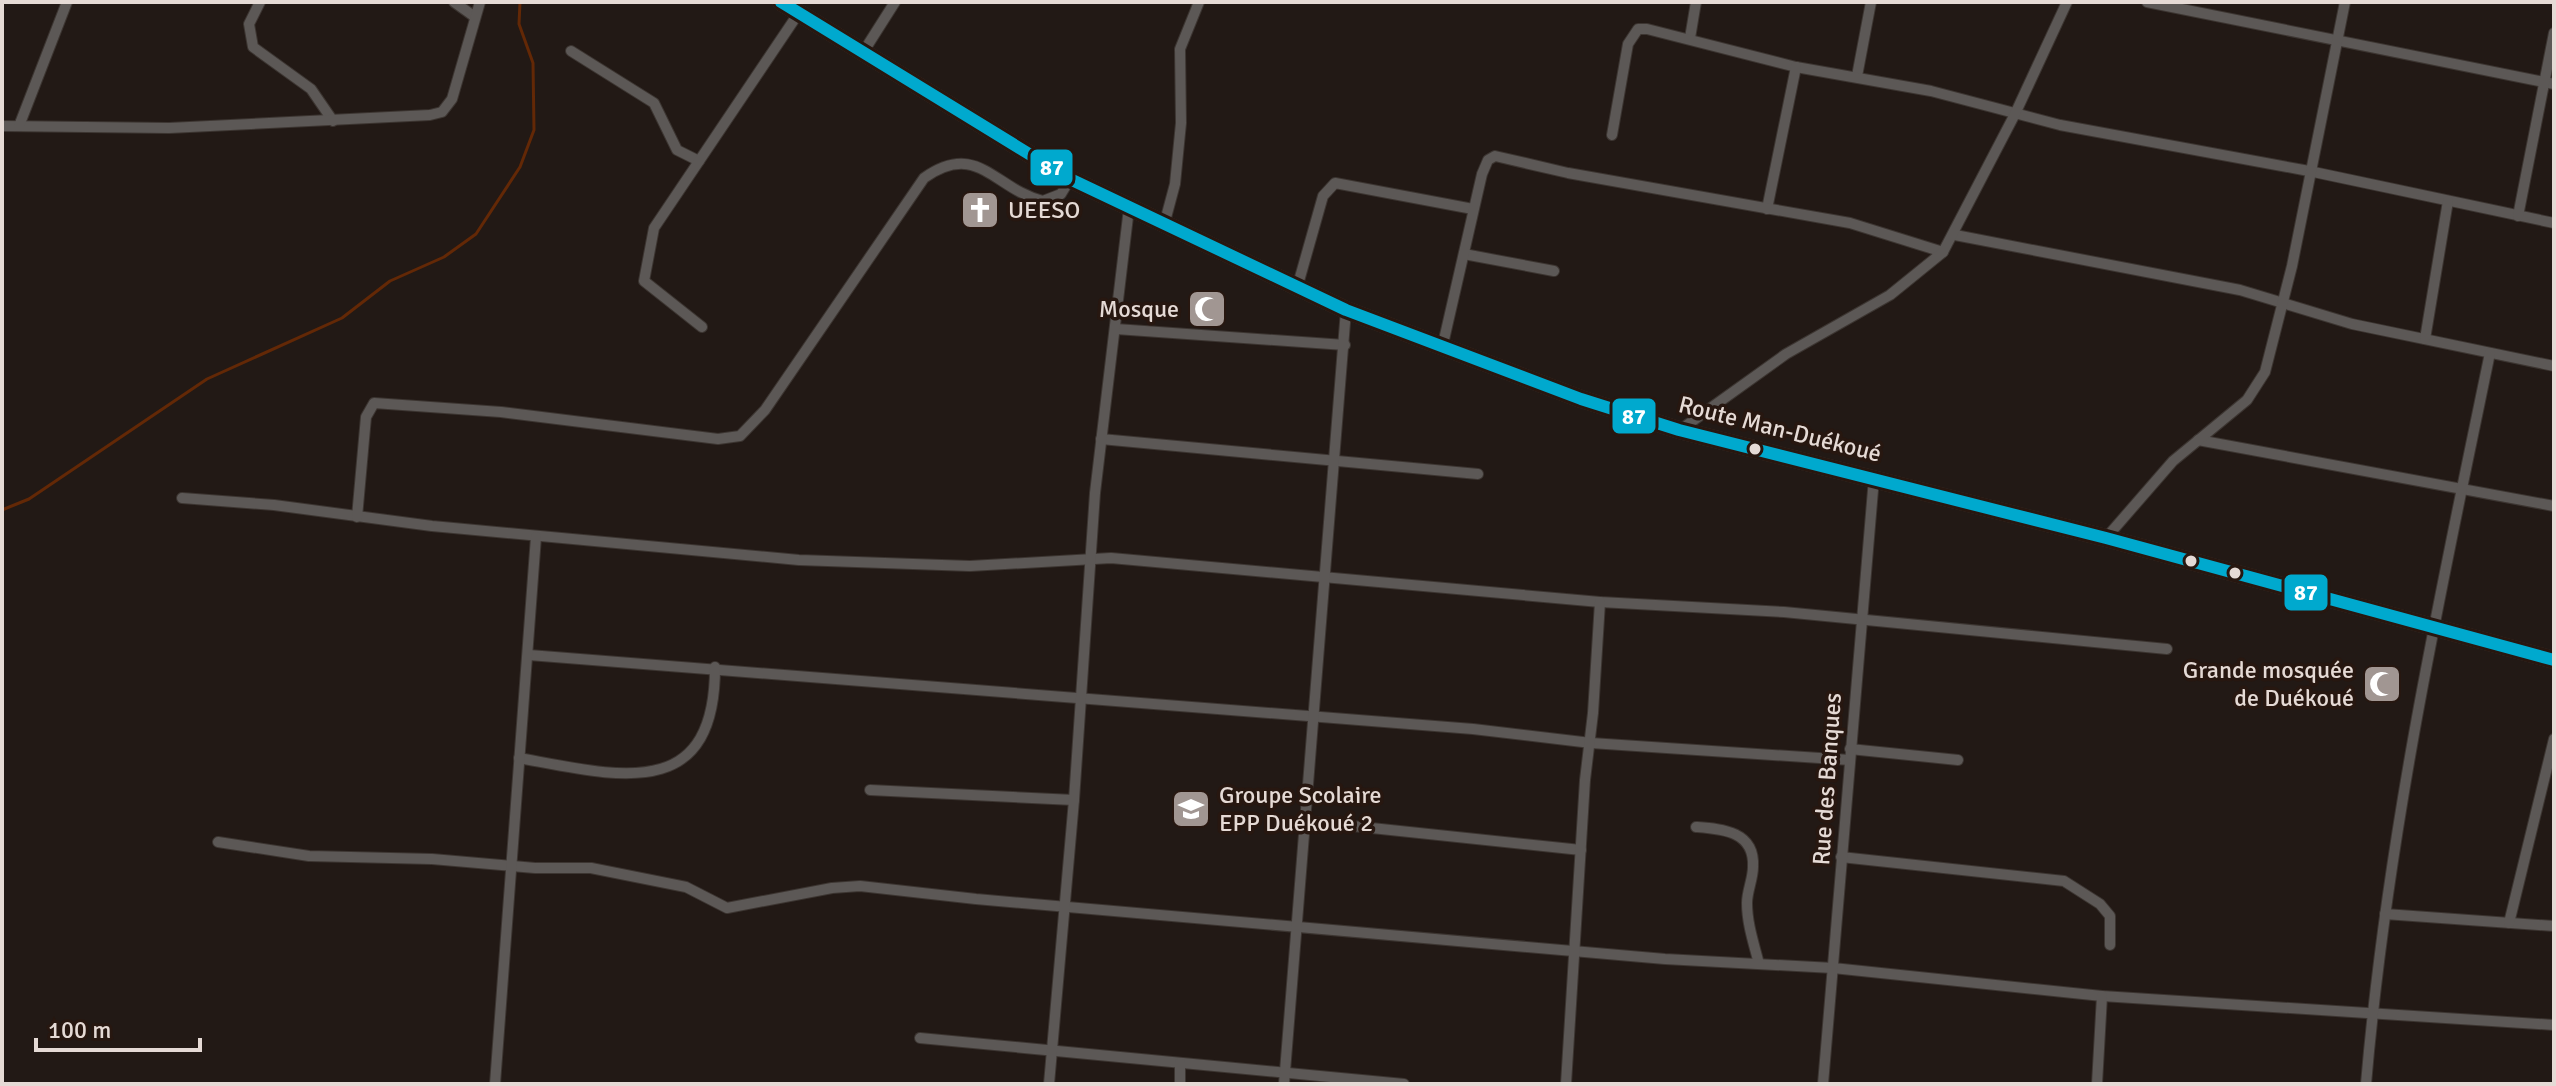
<svg xmlns="http://www.w3.org/2000/svg" width="2556" height="1086" font-family="Signika,sans-serif">
<style>
.lines{fill:none;stroke-linecap:round;stroke-linejoin:round}
.stream{stroke:#632806;stroke-width:3}
.minor-casing{stroke:#3c3531;stroke-width:12}
.primary-casing{stroke:#3c3531;stroke-width:18}
.minor{stroke:#5c5856;stroke-width:10}
.primary{stroke:#5e5956;stroke-width:16}
.bus-1-casing{stroke:#271710;stroke-width:18}
.bus-1{stroke:#00a9ce;stroke-width:12}
.bus-dot{fill:#e5dad5;stroke:#271710;stroke-width:3}
.labels{text-anchor:middle;stroke-width:7;stroke-linejoin:round;paint-order:stroke}
.poi-label{font-size:24px;fill:#e5dad5;stroke:#271710;text-anchor:start}
.street-label{font-size:24px;fill:#e5dad5;stroke:#271710}
.line-badge{stroke:#271710;stroke-width:3}
.badge-label{font-size:22px;text-anchor:middle;font-weight:bold;fill:#fff}
</style>
<rect width="100%" height="100%" fill="#221915"/>
<g class="lines">
<path class="stream" d="M2,510l27,-11 178,-120 135,-61 48,-37 54,-24 32,-23 44,-67 14,-37 -1,-67 -14,-39 1,-22"/>
<g class="minor-casing">
<g id="minor">
<path d="M260,2l-11,22 4,23 58,42 22,32"/>
<path d="M454,2l21,15"/>
<path d="M2147,2l407,82"/>
<path d="M1690,38l6,-36"/>
<path d="M571,51l83,52 23,47 22,11"/>
<path d="M862,54l33,-52"/>
<path d="M1857,76l14,-74"/>
<path d="M2,126l167,2 261,-13 12,-3 10,-13 28,-97"/>
<path d="M19,126l48,-124"/>
<path d="M1612,135l16,-91 10,-15h9l149,38 135,24 129,34 249,46 245,52"/>
<path d="M1767,209l29,-142"/>
<path d="M2518,216l36,-183"/>
<path d="M1164,225l11,-41 6,-61 -1,-74 19,-47"/>
<path d="M1955,235l285,55 112,34 202,42"/>
<path d="M1464,254l90,17"/>
<path d="M1297,288l26,-92 12,-13 138,26"/>
<path d="M702,327l-58,-46 10,-53 144,-214"/>
<path d="M1116,329l229,16"/>
<path d="M2425,339l23,-138"/>
<path d="M1443,344l39,-170 6,-14 7,-4 73,17 282,50 93,29"/>
<path d="M1680,430l106,-76 104,-59 53,-43 72,-138 52,-112"/>
<path d="M1101,439l377,35"/>
<path d="M2198,440l356,66"/>
<path d="M182,498l92,7 158,21 367,34 171,6 141,-8 489,44 184,10 383,37"/>
<path d="M357,517l9,-100 8,-14 127,9 217,27 22,-3 25,-26 159,-232c54,-38 70,11 119,23l18,-7 9,-15"/>
<path d="M2106,538l67,-77 74,-61 18,-28 27,-106 53,-264"/>
<path d="M529,655l944,74 118,14 259,17"/>
<path d="M1850,749l108,11"/>
<path d="M519,758c99,18 196,46 196,-91"/>
<path d="M870,790l204,10"/>
<path d="M1305,821l276,29"/>
<path d="M1696,827c26,2 59,4 57,40 0,12 -6,24 -6,36 0,21 7,41 12,61"/>
<path d="M218,842l91,14 123,3 103,9h56l95,19 41,21 105,-20 28,-2 116,13 689,60 168,9 269,28 452,29"/>
<path d="M1841,857l223,24 36,23 10,12v29"/>
<path d="M2385,914l169,12"/>
<path d="M2509,923l45,-184"/>
<path d="M920,1038l484,46"/>
<path d="M495,1084l41,-547"/>
<path d="M1049,1084l25,-284 21,-307 34,-285"/>
<path d="M1180,1084v-21"/>
<path d="M1284,1084l62,-774"/>
<path d="M1566,1084l19,-304 8,-67 7,-111"/>
<path d="M1823,1084l51,-606"/>
<path d="M2097,1084l5,-88"/>
<path d="M2366,1084c21,-246 74,-490 124,-731"/>
</g>
</g>
<g class="primary-casing">
<path id="primary" d="M781,2l289,177 276,131 235,89 98,31 427,108 448,122"/>
</g>
<use href="#minor" class="minor"/>
<use href="#primary" class="primary"/>
<g class="bus-1-casing">
<path id="bus-1" d="M781,2l289,177 276,131 235,89 98,31 427,108 448,122"/>
</g>
<use href="#bus-1" class="bus-1"/>
</g>
<defs>
<g id="church-square" transform="scale(2)"><rect x="-9" y="-9" width="18" height="18" rx="4" fill="#a19692" stroke="#271710"/><path d="M-1.2-6h2.4v3.5h3.3v2.4h-3.3V6h-2.4V-.1h-3.3v-2.4h3.3Z" fill="#fff"/></g>
<g id="mosque-square" transform="scale(2)"><rect x="-9" y="-9" width="18" height="18" rx="4" fill="#a19692" stroke="#271710"/><path d="M3.5-4.9A6 6 0 1 0 3.5 4.9A5 5 0 1 1 3.5-4.9Z" fill="#fff"/></g>
<g id="school-square" transform="scale(2)"><rect x="-9" y="-9" width="18" height="18" rx="4" fill="#a19692" stroke="#271710"/><path d="M0-5L7-2L0 1L-7-2ZM-4 1L0 2.5L4 1V4Q0 6-4 4Z" fill="#fff"/></g>
</defs>
<g fill-rule="evenodd">
<use href="#church-square" x="980" y="210"/>
<use href="#mosque-square" x="1207" y="309"/>
<use href="#mosque-square" x="2382" y="684"/>
<use href="#school-square" x="1191" y="809"/>
</g>
<g class="bus-dot">
<circle cx="1755" cy="449" r="7"/>
<circle cx="2191" cy="561" r="7"/>
<circle cx="2235" cy="573" r="7"/>
</g>
<g class="labels">
<g class="poi-label">
<text x="1008" y="218">UEESO</text>
<text x="1179" y="317" text-anchor="end">Mosque</text>
<text x="2354" y="678" text-anchor="end">Grande mosquée<tspan x="2354" dy="28">de Duékoué</tspan></text>
<text x="1219" y="803">Groupe Scolaire<tspan x="1219" dy="28">EPP Duékoué 2</tspan></text>
</g>
<g class="street-label">
<text transform="translate(1780 429) rotate(14)" y="8">Route Man-Duékoué</text>
<text transform="translate(1827 779) rotate(-86)" y="8">Rue des Banques</text>
</g>
</g>
<g class="line-badge">
<rect x="1029" y="148" width="45" height="39" rx="8" fill="#00a9ce"/>
<rect x="1611" y="397" width="46" height="38" rx="8" fill="#00a9ce"/>
<rect x="2283" y="573" width="46" height="39" rx="8" fill="#00a9ce"/>
</g>
<g class="badge-label">
<text x="1052" y="175">87</text>
<text x="1634" y="424">87</text>
<text x="2306" y="600">87</text>
</g>
<rect width="2556" height="1086" fill="none" stroke="#e5dad5" stroke-width="8"/>
<path d="M36 1038v12h164v-12" fill="none" stroke="#e5dad5" stroke-width="4"/>
<text x="48" y="1038" font-size="24" fill="#e5dad5" stroke="#271710" stroke-width="6" paint-order="stroke">100 m</text>
</svg>
